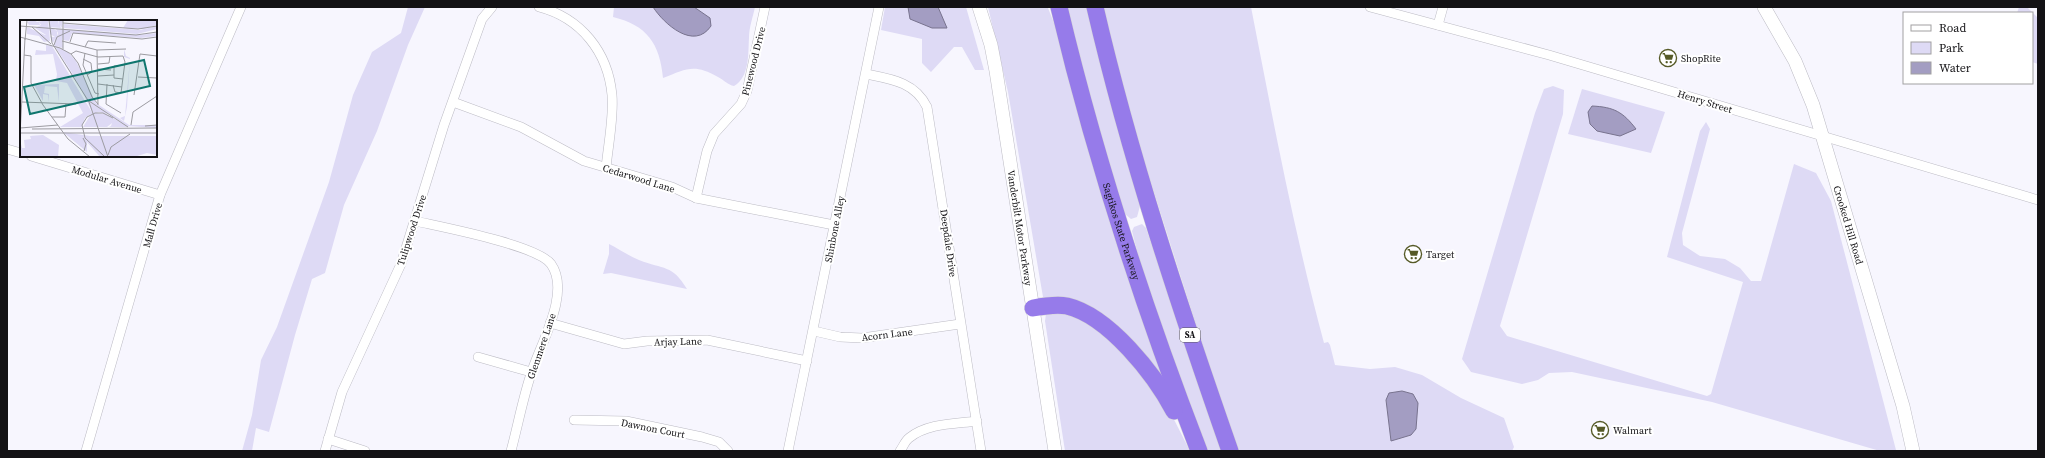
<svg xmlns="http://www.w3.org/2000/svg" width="2045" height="458" font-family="'Source Serif 4',serif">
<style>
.green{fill:#dedaf5;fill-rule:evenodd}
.water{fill:#a39dc2;stroke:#78738e}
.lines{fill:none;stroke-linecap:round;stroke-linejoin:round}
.minor-casing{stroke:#bcbbc4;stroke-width:10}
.secondary-casing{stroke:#bcbbc4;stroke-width:14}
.motorway-casing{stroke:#d5d4d5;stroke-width:18}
.minor{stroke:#fff;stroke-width:9}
.secondary{stroke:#fff;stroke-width:13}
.motorway{stroke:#967bea;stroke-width:17}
.labels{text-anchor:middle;stroke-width:4;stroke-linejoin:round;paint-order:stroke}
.shield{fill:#fff;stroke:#5a595b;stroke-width:1}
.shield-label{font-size:9px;font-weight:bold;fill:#131215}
.poi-label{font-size:10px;fill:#131215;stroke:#fff;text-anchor:start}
.street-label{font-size:10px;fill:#131215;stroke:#fff}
.inset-road{fill:none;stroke:#9c9ba1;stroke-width:1}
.view{fill:#0f766e;fill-opacity:0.15;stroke:#0f766e;stroke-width:2}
.inset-edge{fill:none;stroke:#131215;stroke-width:2}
</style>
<rect width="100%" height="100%" fill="#f7f6fe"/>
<g class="green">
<path d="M408,7h17l-17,38 -31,86 -33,74 -19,68 -13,6 -17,56 -26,97 -13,-4 -4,23h-10l10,-36 9,-55 16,-33 52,-145 24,-87 19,-43 29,-19z"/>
<path d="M614,7h141c-2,10 -6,20 -6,31 -1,15 1,39 -15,48 -6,-1 -10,-6 -16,-9 -24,-14 -32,-8 -55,1 -3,-34 -16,-53 -50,-61z"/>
<path d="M885,7h81l18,63h-9l-13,-23h-8l-23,25 -9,-9v-24l-41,-9z"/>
<path d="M988,7l60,1 6,15 39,143 42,132 40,105 -102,-101 -30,-5 -35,-205z"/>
<path d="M1064,7h25l51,199 -3,11 -6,2 -6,-5 -42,-127z"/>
<path d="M1103,7h148c22,113 43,225 73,336l4,-1 2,3 5,20 35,4 25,-2 27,8 39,23 43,20 10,29 -2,4h-274l-35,-104 -77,-243zM1402,391l11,3 5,9 -18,35 -9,3 -5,-41z"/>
<path d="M2019,7h8l11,11v46l-6,-2v-49h-15z"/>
<path d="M1553,86l11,4 -1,24 -63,212 7,10 200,60 4,-2 32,-112 -76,-25 33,-126 6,-9 4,7 -28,104 1,12 17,11 25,3 15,9 11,13h10l33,-117 22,9 15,28 65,249 -16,1 -168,-49 -140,-30 -23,1 -11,7 -16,4 -51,-12 -9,-13 73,-246 9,-24z"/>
<path d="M1582,89l83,23 -14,41 -83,-19z"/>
<path d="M1142,224l4,4 78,223h-21l-50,-137 -21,-83 2,-4z"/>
<path d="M609,244c10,5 20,12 30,16 25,10 33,4 48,29l-76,-16 -8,1 6,-20z"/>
<path d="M1050,310l28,3 36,26 49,59 27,53h-125l-20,-130 1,-7z"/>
</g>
<g class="water">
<path d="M653,7h41l16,11 1,8c-17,25 -47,-2 -58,-19z"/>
<path d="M908,7h30l9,21h-15l-22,-9z"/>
<path d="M1592,106c22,1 31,6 44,23l-16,7 -23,-5 -7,-7 -2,-12z"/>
<path d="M1402,391l11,3 5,9 -2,26 -5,6 -20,6 -5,-41 3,-7z"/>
</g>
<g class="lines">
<g class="minor-casing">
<g id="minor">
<path d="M539,7c42,11 69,45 73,88 2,22 -4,51 -6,73"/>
<path d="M1370,7l179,48 489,145"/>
<path d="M1438,25l5,-18"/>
<path d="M866,74c25,5 49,8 61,33l54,344"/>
<path d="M453,102l68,25 63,34 88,26 24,11 138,27"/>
<path d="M7,149l14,4"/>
<path d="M31,156l129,39"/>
<path d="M696,198l11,-47 7,-17 27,-30 6,-13 18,-84"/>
<path d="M415,221c26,6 122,24 136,43 20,28 -10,79 -19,107 -9,26 -14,54 -21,80"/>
<path d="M550,323l74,21 23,-3 60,-1 100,21"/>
<path d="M814,331l26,6 22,1 98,-14"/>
<path d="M478,357l53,15"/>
<path d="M574,420l52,1 76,16 17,5 9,9"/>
<path d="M328,439l37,12"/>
<path d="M86,451l74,-256 81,-188"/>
<path d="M325,451l17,-59 59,-128 43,-139 38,-106 10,-12"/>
<path d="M788,451l91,-444"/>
<path d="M900,451c3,-4 5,-10 9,-13 19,-15 46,-14 68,-17"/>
</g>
</g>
<g class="secondary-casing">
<g id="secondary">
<path id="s1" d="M979,7l12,38 5,26 59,380"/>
<path id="s2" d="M1764,7l31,54 18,44 90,301 10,45"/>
</g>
</g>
<g class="motorway-casing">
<g id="motorway">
<path id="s3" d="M1059,7c36,151 84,299 140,444"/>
<path d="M1095,7c35,151 84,298 135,444"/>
<path d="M1033,308c11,-2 23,-4 34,-2 42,10 88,69 107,105"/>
</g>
</g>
<use href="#minor" class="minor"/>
<use href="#secondary" class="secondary"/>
<use href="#motorway" class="motorway"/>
</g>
<defs>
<g id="supermarket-ring" transform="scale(0.9)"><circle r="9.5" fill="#fff" stroke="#565a27" stroke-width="1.5"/><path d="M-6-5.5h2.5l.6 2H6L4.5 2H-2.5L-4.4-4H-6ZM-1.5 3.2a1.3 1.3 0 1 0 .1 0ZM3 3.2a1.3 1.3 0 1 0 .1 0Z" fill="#565a27"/></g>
</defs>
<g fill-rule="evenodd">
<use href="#supermarket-ring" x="1668" y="58"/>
<use href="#supermarket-ring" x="1413" y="254"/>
<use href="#supermarket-ring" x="1600" y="430"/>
</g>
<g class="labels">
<rect class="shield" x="1180" y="328" width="20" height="14" rx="3"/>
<g class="shield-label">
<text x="1190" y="338">SA</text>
</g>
<g class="poi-label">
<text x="1681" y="62">ShopRite</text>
<text x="1426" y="258">Target</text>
<text x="1613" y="434">Walmart</text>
</g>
<g class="street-label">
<text transform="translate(753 61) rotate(-76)" y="4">Pinewood Drive</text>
<text transform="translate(1705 101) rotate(17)" y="4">Henry Street</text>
<text transform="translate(639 178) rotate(17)" y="4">Cedarwood Lane</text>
<text transform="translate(107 179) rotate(17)" y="4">Modular Avenue</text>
<text transform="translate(152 225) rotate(-74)" y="4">Mall Drive</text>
<text dy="4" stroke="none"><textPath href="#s2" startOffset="235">Crooked Hill Road</textPath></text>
<text dy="4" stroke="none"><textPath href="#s1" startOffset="225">Vanderbilt Motor Parkway</textPath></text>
<text transform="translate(834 229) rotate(-79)" y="4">Shinbone Alley</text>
<text transform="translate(411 230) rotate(-72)" y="4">Tulipwood Drive</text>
<text dy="4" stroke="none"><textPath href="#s3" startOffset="233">Sagtikos State Parkway</textPath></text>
<text transform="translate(949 243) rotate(82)" y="4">Deepdale Drive</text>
<text transform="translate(887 334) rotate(-7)" y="4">Acorn Lane</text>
<text transform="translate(678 341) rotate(-1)" y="4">Arjay Lane</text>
<text transform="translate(541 346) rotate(-71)" y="4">Glenmere Lane</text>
<text transform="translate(653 428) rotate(11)" y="4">Dawnon Court</text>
</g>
</g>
<g transform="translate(20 20)">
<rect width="137" height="137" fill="#f7f6fe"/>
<path d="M14,0l3,2 11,-2 2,21 -6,1 -5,-6 -12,-2v-7l18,8h1l-11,-7 6,-3 -2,-3 1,3h-11l-2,-3zM30,0h8v5l1,-5h4l-1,8 -2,-3 1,3 -11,-1 7,4v5l1,-3 -2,-4 84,6 17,-2v3l-16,2 -69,-5 -3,8 -6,-1 -1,-4 1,12 -7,-2 12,6 8,9 20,42 33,22h28v3l-30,-2 -21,-14 1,2 -8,-2 -3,1 10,1 23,13h-20l2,-1 1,-3 -5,4h-24l8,-13 -6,4 -3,9h-22l23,-14 -16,-30 -11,-2 1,-7 -4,-20 -18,1 1,-5 10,1v-6l6,1 41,68 -12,-25 -23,-36 18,26 -22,-34 1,-6 -2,4 -3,-7 2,1h3l-5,-3 -1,-9zM108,0h29v5l-14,4 -20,-1zM44,4l76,6 17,-4v3l-20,5 -73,-6zM104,29l2,7 4,2 -3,49 -3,14 -4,-3 5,-2 5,-57 -6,-2zM14,65l25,-1v18l-2,-15 -12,-1 -1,7 5,1v8l-1,-7 -5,-1v7zM43,112l27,4h67v19l-10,-2 -13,4h-34l-13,-15v10zM23,115l16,10 -1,12h-37l-1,-11 1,-2 1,4h3l-1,-8 7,-1 -1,-3z" fill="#dedaf5"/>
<path class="inset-road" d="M29,0l3,23 37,59 19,55M43,3l75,6 19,-3M0,6l116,9 21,-3M12,7l19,17M0,17l40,11 11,6 7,9 14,34 6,7M5,20l2,-20M42,21l35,9 29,-1M50,22l3,-9 69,6 15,-2M34,25l3,-8 13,-6M65,27l3,-6 28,2M43,29v-29M77,30l1,55M65,33l-2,12 12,28 4,1M51,34l5,-3 22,6 25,-1 2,6 -4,31 -6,-1 -2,-7M4,35l7,1v27l12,22 25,34 22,18M63,39l8,4 1,9 -5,3M78,44l11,-1 1,-7M78,49l13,1M78,56l16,-1M118,57l19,1M103,59l-9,-1v-12l11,-1M78,64l24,3M87,64l-1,20 15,9M114,75l6,-41 17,2M69,81l39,26M2,82l54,2M32,97h13l1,-13M111,105l2,-13 24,-16M125,106l12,-1M0,108l38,-3M12,109l125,-1M0,113h137M0,115l5,-97M63,118l3,6 -2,7M88,135l3,-8 19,-13M85,137l-20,-19 -3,-13 5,-8 8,-4h8l10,5"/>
<path class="view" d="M124,40l6,26 -120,28 -6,-27z"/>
<rect width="137" height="137" class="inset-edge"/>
</g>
<rect width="2045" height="458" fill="none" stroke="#131215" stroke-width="16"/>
<rect x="1903" y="12" width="130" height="72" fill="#ffffff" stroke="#a1a0a1"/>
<rect x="1911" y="25" width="20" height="6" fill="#ffffff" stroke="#a1a0a1"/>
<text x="1939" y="32" font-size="12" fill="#131215">Road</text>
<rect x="1911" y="42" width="20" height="12" fill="#dedaf5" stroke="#a1a0a1"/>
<text x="1939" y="52" font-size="12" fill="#131215">Park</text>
<rect x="1911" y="62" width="20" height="12" fill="#a39dc2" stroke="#a1a0a1"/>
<text x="1939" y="72" font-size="12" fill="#131215">Water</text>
</svg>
